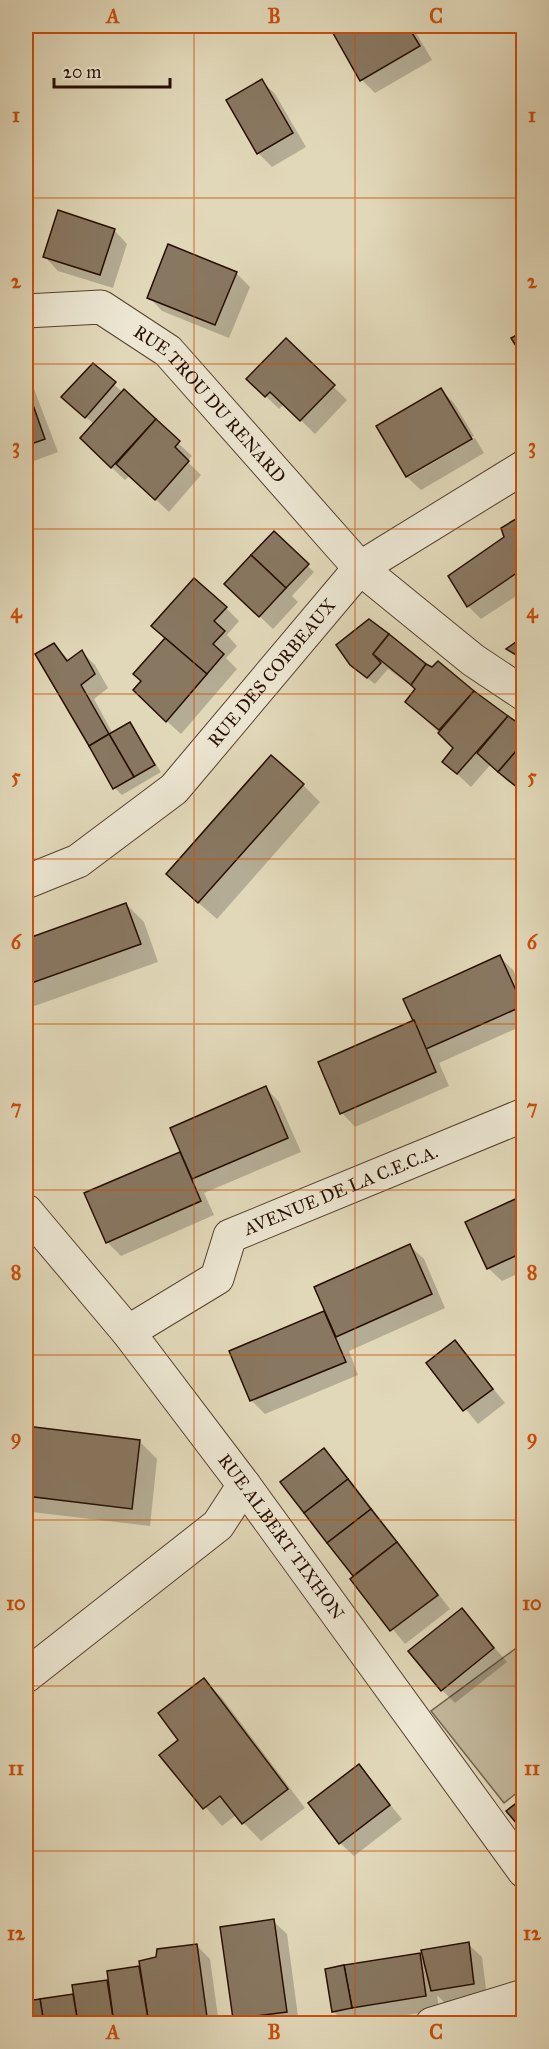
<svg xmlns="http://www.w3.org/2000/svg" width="549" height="2049" font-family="'IM FELL Great Primer',serif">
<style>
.green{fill:#c1b69a;stroke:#74624e;stroke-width:1.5}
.shadow{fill:#0003}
.building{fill:#887761;stroke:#270e02;stroke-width:1.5}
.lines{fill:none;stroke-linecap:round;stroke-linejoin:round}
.minor-casing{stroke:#564030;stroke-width:35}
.minor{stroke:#ece6d2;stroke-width:33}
.grid{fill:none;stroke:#cb4e0a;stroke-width:1.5;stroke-opacity:0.55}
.labels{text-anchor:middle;stroke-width:5;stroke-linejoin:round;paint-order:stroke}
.street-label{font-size:18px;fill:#270e02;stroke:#ece6d2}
.neatline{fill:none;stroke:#cb4e0a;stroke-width:2}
.grid-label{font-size:20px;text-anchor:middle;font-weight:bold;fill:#cb4e0a}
</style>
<rect width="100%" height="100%" fill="#e1d8b9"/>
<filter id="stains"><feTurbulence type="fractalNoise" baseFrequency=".00333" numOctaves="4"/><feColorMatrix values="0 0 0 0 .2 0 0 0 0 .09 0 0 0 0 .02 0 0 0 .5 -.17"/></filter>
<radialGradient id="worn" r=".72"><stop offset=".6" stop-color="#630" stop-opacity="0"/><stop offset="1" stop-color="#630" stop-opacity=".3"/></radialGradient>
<path class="green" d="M523,1643v145l-19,15 -73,-92z"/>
<g class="shadow">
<path d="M349,26h63l20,34 -57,33 -13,-13 -27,-46z"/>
<path d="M262,81l13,13 31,53 -34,20 -14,-14 -30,-53z"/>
<path d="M114,230l13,14 -14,44 -55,-17 -13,-14z"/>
<path d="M236,273l14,14 -21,51 -67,-27 -13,-14z"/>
<path d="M286,340l61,60 -32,34 -31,-30 -5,5 -31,-30z"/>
<path d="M93,365l99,91 -5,5 14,14 -32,37 -39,-37 -5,5 -30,-28 -1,-28 -24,-20z"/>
<path d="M26,380l8,9 24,63 -32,12z"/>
<path d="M441,390l13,13 20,33 -65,38v3l66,-39 9,15 -63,37 -14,-13 -29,-50z"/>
<path d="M524,516v75l-43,28 -13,-13 38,-68z"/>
<path d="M274,533l40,39 -22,24 6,6 -25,27 -34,-32z"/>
<path d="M226,608l13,13 -12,14 10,11 -11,12 11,11 -56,65 -33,-30 -6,-22 -7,-8 31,-35z"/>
<path d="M54,645l16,16 12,-9 13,13 13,23 -14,11 19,35 17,-10 31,48 -39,23 -7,-7z"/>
<path d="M338,645l94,24 6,-6 86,65v65l-33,-29 -20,23 -27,-25 11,-14 -48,-46 10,-12 -29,-21 -13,15 -16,-12z"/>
<path d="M303,785l17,17 -103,117 -31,-27z"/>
<path d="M26,838l3,10 -3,2z"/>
<path d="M126,904l18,18 14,40 -132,47v-69z"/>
<path d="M499,956l14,14 11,23v32l-85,38 10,23 -94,41 -13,-14 74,-92z"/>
<path d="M266,1088l13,14 22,50 -97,41 10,22 -93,41 -14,-14 -21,-48 96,-42z"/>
<path d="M524,1196v75l-22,10 -14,-13z"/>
<path d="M410,1246l14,13 21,49 -96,43 9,24 -93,39 -14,-14 -20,-49 95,-39z"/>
<path d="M455,1342l50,61 -27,21 -50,-61z"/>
<path d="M26,1427l113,14 18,18 -7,67 -118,-14 -6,-6z"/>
<path d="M324,1450l13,13 113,146 -45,35 -53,-65 3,-3 -73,-94z"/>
<path d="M524,1467v11l-6,-7z"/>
<path d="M26,1549l4,4 -4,35z"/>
<path d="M462,1610l45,52 -52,41 -13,-13z"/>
<path d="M204,1680l18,18 83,110 -44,33 -25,-26 -14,11 -61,-70 19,-16z"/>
<path d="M358,1766l44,53 -48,37 -14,-13z"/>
<path d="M273,1921l14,13 12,90h-59l-6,-6z"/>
<path d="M468,1944l14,13 5,40 -41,7 -9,-9 2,15 -72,11 -7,-6 -20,3 -7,-7 86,-57 6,6z"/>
<path d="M196,1945l14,14 9,65h-193v-21l47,-7 3,3 -2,-12 34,-5v-10l33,-4z"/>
</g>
<g class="building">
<path d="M346,26h62l12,20 -60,35 -27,-48z"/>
<path d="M262,79l31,54 -36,21 -31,-54z"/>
<path d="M58,210l57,19 -15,46 -57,-18z"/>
<path d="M168,244l69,28 -22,53 -68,-27z"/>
<path d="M524,331v28l-13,-21z"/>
<path d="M286,338l49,47 -35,36 -30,-29 -5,5 -19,-18z"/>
<path d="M93,363l23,19 -31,36 -24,-21z"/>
<path d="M26,385l19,54 -19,7z"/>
<path d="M441,388l31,51 -66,38 -30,-51z"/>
<path d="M124,389l32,30 -45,49 -31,-30z"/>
<path d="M156,419l24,22 -5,6 14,14 -34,39 -39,-36z"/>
<path d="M524,514v54l-57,39 -19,-31 56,-39 -3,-9z"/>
<path d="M274,531l35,33 -23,24 -35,-33z"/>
<path d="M251,555l35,33 -27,29 -35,-33z"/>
<path d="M194,578l33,29 -13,14 11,10 -12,13 11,10 -17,20 -56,-48z"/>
<path d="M369,619l20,15 -16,20 8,9 -14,15 -17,-13 -14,-20z"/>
<path d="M389,634l37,30 -15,21 -38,-31z"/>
<path d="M524,636v24l-18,-11z"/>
<path d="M165,638l42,36 -41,48 -33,-32 8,-9 -8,-7z"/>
<path d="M54,643l13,18 15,-11 13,24 -14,11 28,49 -20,12 -54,-92z"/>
<path d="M438,661l36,30 -35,39 -34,-28 10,-13 -4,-4 15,-21 6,3z"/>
<path d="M474,691l34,25 -51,58 -15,-12 11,-14 -15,-15z"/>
<path d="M508,716l16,11v15l-26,30 -21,-19z"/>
<path d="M130,722l25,43 -21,12 -25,-43z"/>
<path d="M109,734l25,43 -21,12 -24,-43z"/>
<path d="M524,742v51l-26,-21z"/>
<path d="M271,755l33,29 -106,119 -32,-29z"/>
<path d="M126,903l15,41 -115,41v-46z"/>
<path d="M500,955l23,51 -97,43 -23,-50z"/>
<path d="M414,1020l22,52 -96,42 -22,-52z"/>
<path d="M266,1086l22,52 -96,41 -22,-51z"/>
<path d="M180,1152l21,49 -95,42 -22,-50z"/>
<path d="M524,1195v57l-37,17 -22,-47z"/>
<path d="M410,1244l22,50 -96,43 -22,-50z"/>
<path d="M324,1311l22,51 -96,39 -21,-50z"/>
<path d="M455,1340l38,49 -30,22 -37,-48z"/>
<path d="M26,1426l114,14 -8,69 -106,-13z"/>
<path d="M324,1448l24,31 -44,34 -24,-31z"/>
<path d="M348,1479l23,30 -44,34 -23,-30z"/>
<path d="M371,1509l26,33 -44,34 -26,-33z"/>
<path d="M397,1542l41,53 -48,36 -40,-52z"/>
<path d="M462,1608l32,40 -53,43 -33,-40z"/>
<path d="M204,1678l84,111 -46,35 -22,-28 -17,13 -44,-54 19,-15 -20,-27z"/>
<path d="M359,1764l31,41 -51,39 -31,-41z"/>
<path d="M524,1797v35l-18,-21z"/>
<path d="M274,1919l13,93 -54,7 -13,-92z"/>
<path d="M469,1942l5,42 -43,7 -10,-41z"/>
<path d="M197,1944l10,73 -58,7 -10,-63 17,-4 1,-8z"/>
<path d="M420,1953l6,43 -74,12 -8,-43z"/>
<path d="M344,1965l8,43 -20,4 -7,-43z"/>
<path d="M139,1966l10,58h-35l-7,-53z"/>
<path d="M107,1980l7,44h-36l-6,-39z"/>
<path d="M73,1994l5,30h-34l-4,-25z"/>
<path d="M40,1999l4,25h-18v-23z"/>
</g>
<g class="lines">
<g class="minor-casing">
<g id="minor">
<path id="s1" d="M26,311l75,-4 67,44 192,217 113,92 51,34"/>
<path id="s2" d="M26,882l52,-21 96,-72 186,-221 164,-101"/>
<path id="s3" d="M26,1211l102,121 116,153 280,386"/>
<path id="s4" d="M128,1332l89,-54 13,-42 294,-121"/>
<path d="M26,1676l192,-151 26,-40"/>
<path d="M432,2024l92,-28"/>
</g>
</g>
<use href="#minor" class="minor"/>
</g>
<path class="grid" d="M194,26v1998M355,26v1998M26,198h498M26,364h498M26,529h498M26,694h498M26,859h498M26,1024h498M26,1190h498M26,1355h498M26,1520h498M26,1686h498M26,1851h498"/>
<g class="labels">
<g class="street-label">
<text dy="6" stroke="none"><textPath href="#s1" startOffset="222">RUE TROU DU RENARD</textPath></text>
<text dy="6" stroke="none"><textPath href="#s2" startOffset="328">RUE DES CORBEAUX</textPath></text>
<text dy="6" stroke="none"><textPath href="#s4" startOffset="268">AVENUE DE LA C.E.C.A.</textPath></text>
<text dy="6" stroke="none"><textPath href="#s3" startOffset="414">RUE ALBERT TIXHON</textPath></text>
</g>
</g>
<rect width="549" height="2049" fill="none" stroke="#e1d8b9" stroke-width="66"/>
<path d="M54 78v9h116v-9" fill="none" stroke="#270e02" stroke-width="3"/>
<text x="63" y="78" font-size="18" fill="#270e02" stroke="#ece6d2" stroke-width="4.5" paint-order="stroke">20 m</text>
<rect x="33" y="33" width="483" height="1983" class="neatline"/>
<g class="grid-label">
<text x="113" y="23">A</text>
<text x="274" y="23">B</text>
<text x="436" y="23">C</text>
<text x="16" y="122">1</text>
<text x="532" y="122">1</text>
<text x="16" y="288">2</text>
<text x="532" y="288">2</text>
<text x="16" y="453">3</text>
<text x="532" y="453">3</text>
<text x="16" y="618">4</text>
<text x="532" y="618">4</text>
<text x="16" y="783">5</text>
<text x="532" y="783">5</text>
<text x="16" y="949">6</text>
<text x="532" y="949">6</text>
<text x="16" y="1114">7</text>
<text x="532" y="1114">7</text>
<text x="16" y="1279">8</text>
<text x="532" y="1279">8</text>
<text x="16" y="1444">9</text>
<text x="532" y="1444">9</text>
<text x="16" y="1610">10</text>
<text x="532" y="1610">10</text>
<text x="16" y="1775">11</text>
<text x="532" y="1775">11</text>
<text x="16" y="1940">12</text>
<text x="532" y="1940">12</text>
<text x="113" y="2039">A</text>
<text x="274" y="2039">B</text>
<text x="436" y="2039">C</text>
</g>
<rect width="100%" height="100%" filter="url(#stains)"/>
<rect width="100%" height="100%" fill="url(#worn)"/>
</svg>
